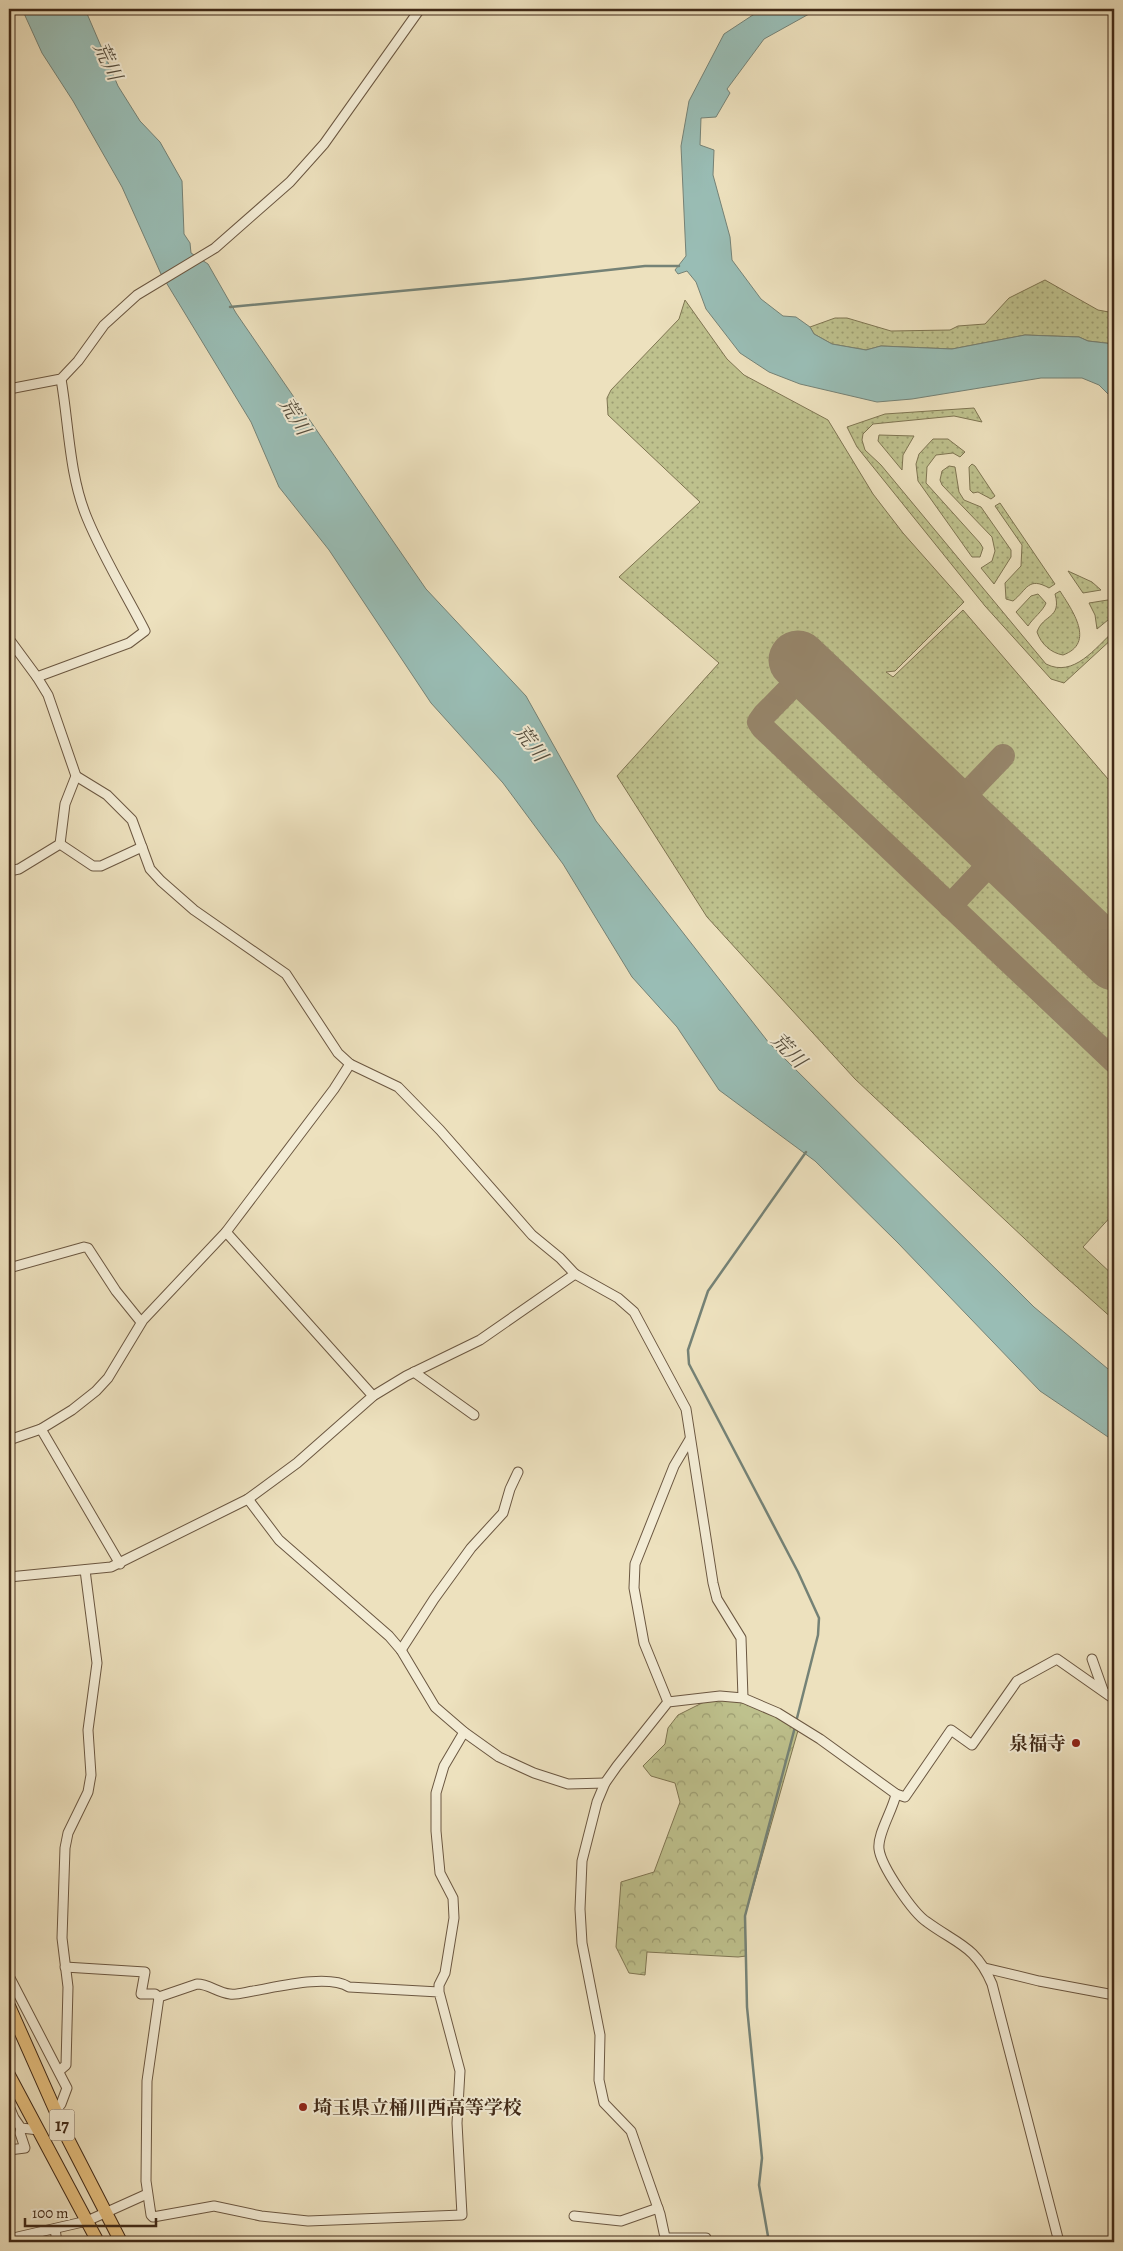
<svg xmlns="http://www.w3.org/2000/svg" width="1123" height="2251" font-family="Alegreya,'Noto Serif JP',serif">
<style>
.grass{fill:url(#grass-dots);stroke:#7f7552}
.park{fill:url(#park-crowns);stroke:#7f7552}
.water{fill:#99bdb5;stroke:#758276}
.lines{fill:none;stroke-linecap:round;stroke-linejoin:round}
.stream{stroke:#758276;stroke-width:2.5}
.taxiway{stroke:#96856a;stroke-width:24}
.runway{stroke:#96856a;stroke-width:59}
.minor-casing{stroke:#6b5741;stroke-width:11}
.highway-casing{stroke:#402917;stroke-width:14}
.minor{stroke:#f3ecd5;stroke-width:9}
.highway{stroke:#e6c07f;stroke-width:12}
.poi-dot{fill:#8f2418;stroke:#f3ecd5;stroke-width:2}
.labels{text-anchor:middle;stroke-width:4;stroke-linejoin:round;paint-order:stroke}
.shield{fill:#f3ecd5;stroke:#766450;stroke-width:1}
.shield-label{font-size:18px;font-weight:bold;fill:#402917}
.poi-label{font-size:19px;font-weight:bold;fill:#402917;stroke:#f3ecd5;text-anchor:end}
.water-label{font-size:20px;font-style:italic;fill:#564e3e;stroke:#f3ecd5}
</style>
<defs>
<pattern id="grass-dots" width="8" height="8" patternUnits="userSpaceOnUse" patternTransform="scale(1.25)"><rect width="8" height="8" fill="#bec18d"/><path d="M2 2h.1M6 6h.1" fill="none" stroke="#9c9d72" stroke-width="1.8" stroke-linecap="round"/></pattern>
<pattern id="park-crowns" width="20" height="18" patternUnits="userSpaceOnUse" patternTransform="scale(1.25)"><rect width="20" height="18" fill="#bec18d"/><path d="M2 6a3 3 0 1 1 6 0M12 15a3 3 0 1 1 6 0" fill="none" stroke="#9c9d72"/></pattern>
</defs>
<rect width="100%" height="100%" fill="#ede1be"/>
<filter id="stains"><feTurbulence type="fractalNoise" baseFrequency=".004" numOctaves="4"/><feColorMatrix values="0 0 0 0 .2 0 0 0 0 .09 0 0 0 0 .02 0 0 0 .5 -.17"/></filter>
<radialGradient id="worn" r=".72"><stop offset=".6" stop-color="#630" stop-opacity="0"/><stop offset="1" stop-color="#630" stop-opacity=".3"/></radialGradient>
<g class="grass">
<path d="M1045,280l53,30 16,3v31l-26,-3 -9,-4 -54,-2 -73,14 -71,-3 -15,4 -34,-6 -18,-10 -4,-7 25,-9h12l44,13 59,-1 8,-4 27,-2 24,-26z"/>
<path d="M685,300l42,59 17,16 84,45 45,74 30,39 61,69 -69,69 -9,1 7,5 70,-67 151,176v153l-309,-291 -21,20 8,7 -44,47 366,349v142l-31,34 31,29v44l-56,-50 -203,-191 -148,-162 -90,-141 102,-113 -100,-86 81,-75 -92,-87 -1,-17 4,-8 68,-71z"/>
<path d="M974,408l8,14 -28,-6 -81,8 -10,10 -1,6 3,10 16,15 165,199c28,14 49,-16 68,-33v6l-50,46 -13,-4 -66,-73 -128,-159 -10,-20 38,-13z"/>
<path d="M879,435l35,1 -11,19 -1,15 -24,-29z"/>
<path d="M933,439h15l17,13 -5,5 -7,-4 -17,2 -9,12 -1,16 54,60 3,5 -3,9h-8l-54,-76 -2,-17 3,-10z"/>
<path d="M972,464l3,2 20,30 -4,3 -13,-7 -5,1 -3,-3 -1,-23z"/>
<path d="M949,466l6,1 4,25 5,8 17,7 30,43v7l-17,27 -13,-16 11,-7 3,-10 -3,-14 -50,-52 -2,-5 2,-9z"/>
<path d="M1000,503l55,81 -6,4c-21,-12 -22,2 -36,13l-7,-2 -1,-16 16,-17 1,-21 -27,-39z"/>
<path d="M1068,571l24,11 9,8 -18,3z"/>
<path d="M1060,591c12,19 36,52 3,64 -12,-2 -22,-11 -26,-23 6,-18 25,-13 18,-38z"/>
<path d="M1038,594l8,9c-3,8 -13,15 -18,23l-12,-14 15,-16z"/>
<path d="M1114,599v16l-17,14 -2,-14 -6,-12z"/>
<path d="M803,686l181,174 -33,36 -183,-174z"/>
<path d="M995,870l119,113v67l-153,-143z"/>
</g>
<path class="park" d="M716,1696l27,2 56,29 -54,189 1,40 -8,1 -91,-5 -2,23 -16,-2 -13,-26 5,-65 33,-10 26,-70 -5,-19 -24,-7 -8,-10 22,-22 3,-16 10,-13z"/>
<g class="water">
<path d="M22,9h63l33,77 22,35 20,21 22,39 2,53 6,9 1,10 17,11 28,49 190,276 100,107 70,125 173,222 265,264 80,67v67l-74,-50 -142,-148 -83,-82 -96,-71 -42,-63 -45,-50 -69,-113 -60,-81 -72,-80 -102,-153 -50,-63 -28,-65 -90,-148 -39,-87 -49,-86 -31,-48z"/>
<path d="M762,9h56l-54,30 -37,50 3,4 -14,24 -15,1 -1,27 14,5 -1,25 17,62 2,23 29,39 22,17 13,1 14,10 4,7 18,10 34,6 15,-4 71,3 73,-14 54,2 9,4 26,3v56l-15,-15 -17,-7h-41l-129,21 -35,3 -77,-18 -31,-12 -29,-19 -34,-44 -10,-27 -9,-11 -9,3 -3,-4 11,-14 -5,-110 8,-45 35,-67z"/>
</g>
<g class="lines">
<g class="stream">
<path d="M230,307l287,-27 128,-14h34"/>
<path d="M796,1722l22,-87 1,-17 -21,-46 -109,-208 -1,-14 20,-59 98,-139"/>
<path d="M769,2242l-10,-57 3,-27 -15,-151 -2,-91 50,-189"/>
</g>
<g class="taxiway">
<path d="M808,670l-44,45 -5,7 4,6 351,333"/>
<path d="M953,808l50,-52"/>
<path d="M950,906l50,-53"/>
</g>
<path class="runway" d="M798,660l316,301"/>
<g class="minor-casing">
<g id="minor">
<path d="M9,389l52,-10 17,-18 26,-36 33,-30 78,-47 75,-66 34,-38 96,-135"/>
<path d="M9,639l28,38 11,18 28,81 -11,28 -5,40"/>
<path d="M37,677l92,-34 16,-12c-19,-37 -42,-74 -58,-113 -18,-43 -18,-93 -26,-139"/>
<path d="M76,776l31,19 25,25 18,49 11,12 33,29 92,64 52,79 12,11 48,23 42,43 92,105 28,23 15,16 43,24 16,14 52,97 27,174 4,16 24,39 2,60"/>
<path d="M60,844l33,22h8l41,-19"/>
<path d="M9,871l10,-2 41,-25"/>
<path d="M226,1232l147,164"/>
<path d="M9,1268l75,-21 4,1 28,43 25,31"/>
<path d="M414,1372l60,43"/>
<path d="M41,1429l79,135"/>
<path d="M9,1440l32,-11 31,-19 24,-19 12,-13 35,-58 83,-88 108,-143 16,-25"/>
<path d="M248,1499l31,41 110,96 12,14 34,57 29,25 35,25 35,16 34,11 37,-1"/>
<path d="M9,1577l102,-10 137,-68 49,-36 76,-67 33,-20 74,-36 95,-66"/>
<path d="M401,1650l33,-51 37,-51 32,-35 7,-24 8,-17"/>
<path d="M1092,1659l11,31"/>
<path d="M668,1702l-24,-59 -10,-55 1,-24 39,-98 16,-27"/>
<path d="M896,1794c-3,16 -19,40 -17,55 2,17 34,64 48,73 30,22 49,24 65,62l67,258"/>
<path d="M65,1967l80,5 -4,22h14l4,3"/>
<path d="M985,1968l54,13 75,14"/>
<path d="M9,1976l58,112 -6,16 -5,6"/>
<path d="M439,1992l-90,-5c-21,-13 -72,0 -96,4 -7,1 -16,4 -23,3 -12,-1 -21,-10 -33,-10l-38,13 -12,84 -1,100 5,34 2,2 61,-11 47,10 47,5 154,-6 -5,-92 3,-52 -21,-79v-7l6,-12 9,-55 -1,-20 -13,-25 -4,-42v-38l8,-27 20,-34"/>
<path d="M59,2071l7,-6 2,-78 -6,-49 3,-90 3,-15 20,-41 3,-17 -3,-45 9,-67 -12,-93"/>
<path d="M9,2106l5,12 7,10 18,2"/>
<path d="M9,2150l16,-2 -5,-15 1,-5"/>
<path d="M574,2216l47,5 37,-13"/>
<path d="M55,2229l2,13"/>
<path d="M665,2238h41l1,4"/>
<path d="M9,2239l78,-18 60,-27"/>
<path d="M666,2242l-6,-28 -29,-83 -27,-28 -5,-23 1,-45 -18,-92 -2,-34 2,-48 15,-59 8,-19 12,-17 51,-64 52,-6 23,2 35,15 42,26 76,55 9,3 46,-67 21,15 45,-64 40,-22 57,40"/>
</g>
</g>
<g class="highway-casing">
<g id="highway">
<path d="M9,2006l59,133 53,103"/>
<path d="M9,2075l89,167"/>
</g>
</g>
<use href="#minor" class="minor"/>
<use href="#highway" class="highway"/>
</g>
<g class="poi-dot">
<circle cx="1076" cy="1743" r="5"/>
<circle cx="303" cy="2107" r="5"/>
</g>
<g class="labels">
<rect class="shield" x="49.5" y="2109.5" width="25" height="31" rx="4"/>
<g class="shield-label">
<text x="62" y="2131">17</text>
</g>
<g class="poi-label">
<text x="1066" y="1750">泉福寺</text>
<text x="313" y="2114" text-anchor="start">埼玉県立桶川西高等学校</text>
</g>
<g class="water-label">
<text transform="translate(108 61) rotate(65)" y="7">荒川</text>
<text transform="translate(295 416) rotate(58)" y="7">荒川</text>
<text transform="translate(531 743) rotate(53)" y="7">荒川</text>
<text transform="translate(789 1050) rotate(46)" y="7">荒川</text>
</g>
</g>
<rect width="1123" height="2251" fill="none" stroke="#ede1be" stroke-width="30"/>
<rect x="10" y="10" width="1103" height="2231" fill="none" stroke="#402917" stroke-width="2.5"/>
<rect x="15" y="15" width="1093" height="2221" fill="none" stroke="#402917"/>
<path d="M25 2218v8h131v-8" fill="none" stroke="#402917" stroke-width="2.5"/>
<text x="32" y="2218" font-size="15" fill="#402917" stroke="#f3ecd5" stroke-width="4" paint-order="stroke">100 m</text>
<rect width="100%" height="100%" filter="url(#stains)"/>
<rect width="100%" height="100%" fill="url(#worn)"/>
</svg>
